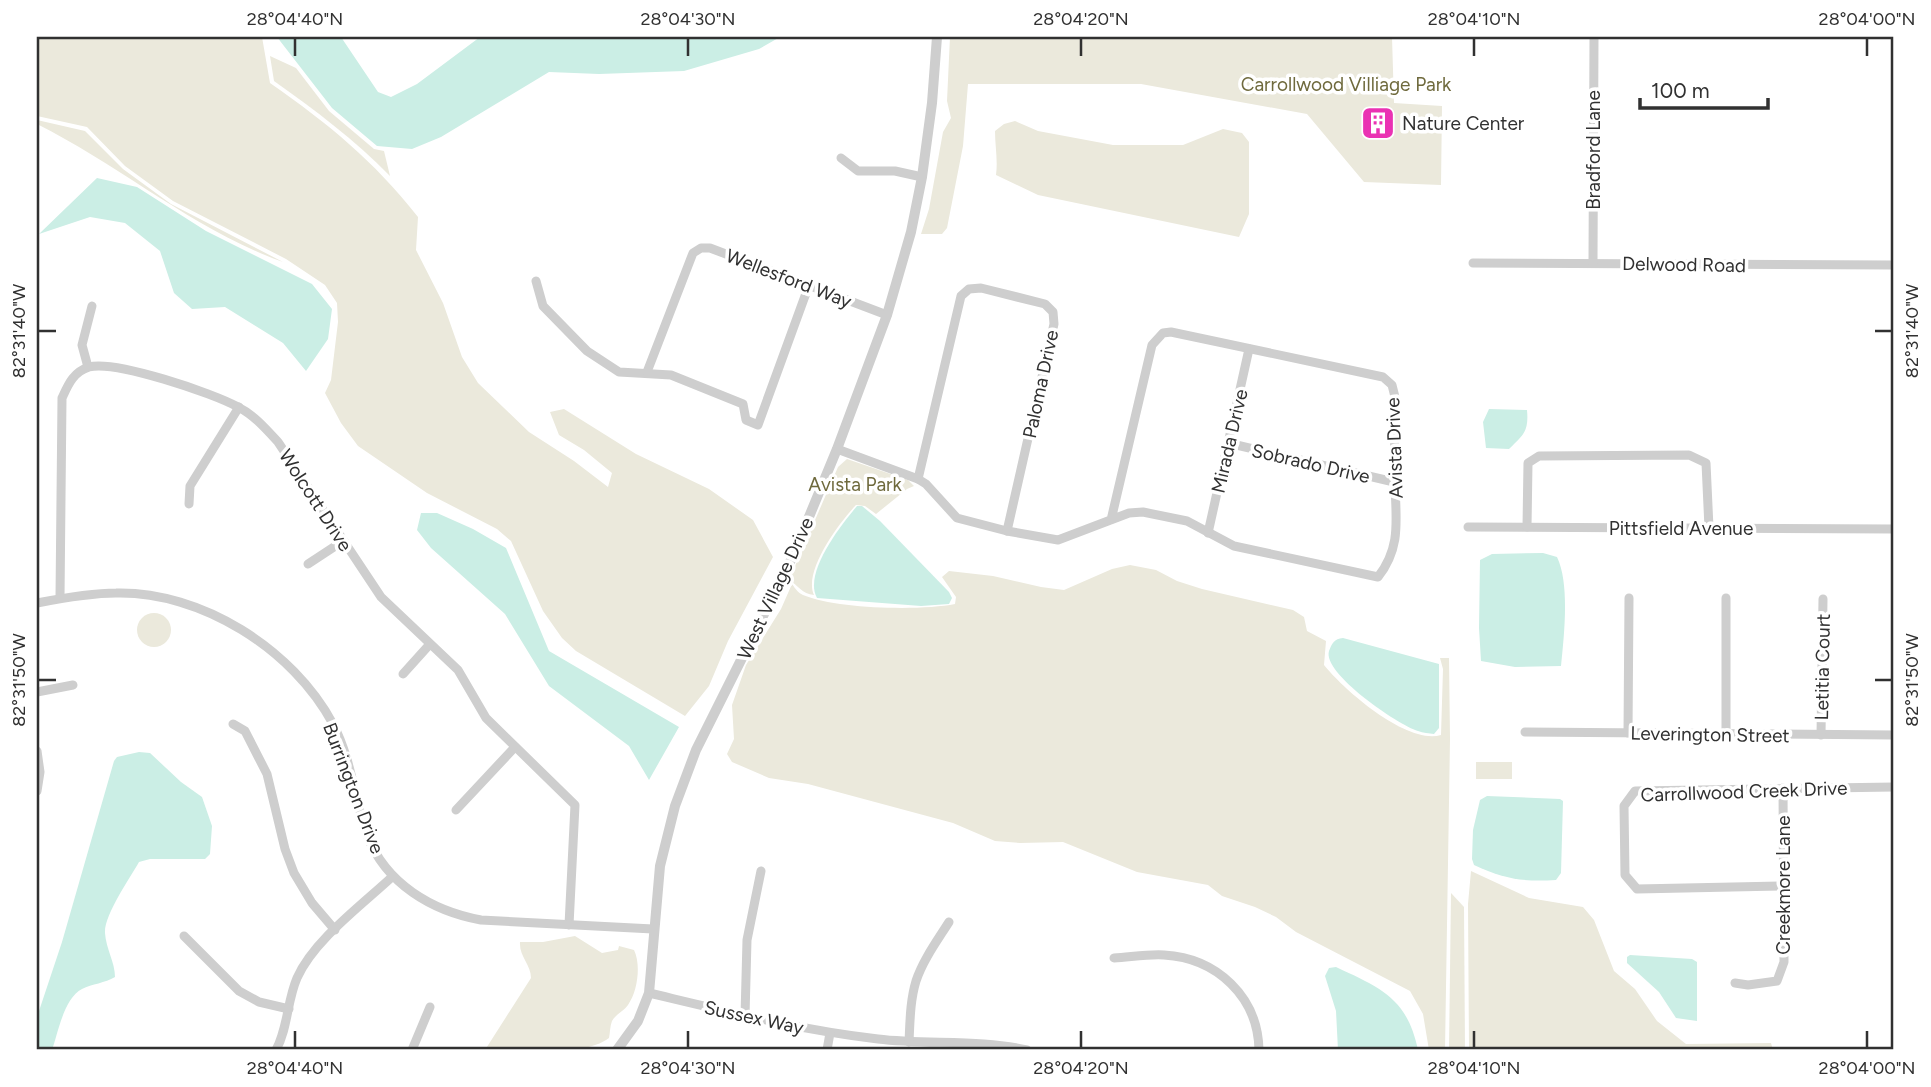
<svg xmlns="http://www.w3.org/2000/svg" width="1931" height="1087" font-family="Figtree,sans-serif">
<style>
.green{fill:#ebe9dc}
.water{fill:#cbeee5}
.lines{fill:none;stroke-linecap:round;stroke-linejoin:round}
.minor{stroke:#cecece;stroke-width:9}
.tertiary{stroke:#cecece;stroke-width:10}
.ticks{fill:none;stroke:#313131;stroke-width:2.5}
.labels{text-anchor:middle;stroke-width:7;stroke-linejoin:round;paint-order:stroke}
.park-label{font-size:19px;fill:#6f6a3d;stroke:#fff}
.poi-label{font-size:19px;fill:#313131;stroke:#fff;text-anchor:start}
.street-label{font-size:19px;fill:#313131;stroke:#fff}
.neatline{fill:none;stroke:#313131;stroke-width:2.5}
.ticks-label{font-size:18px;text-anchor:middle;fill:#313131}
</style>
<rect width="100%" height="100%" fill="#fff"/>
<g class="green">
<path d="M37,37h225l8,46c60,42 103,77 148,134l-2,33 27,53 19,54 16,26 51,49 45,29 34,26 4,-14 -28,-23 -25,-15 -9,-23 14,-3 72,45 73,35 44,31 20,37 -45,84 -19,45 -24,30 -109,-65 -14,-13 -19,-27 -32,-70 -14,-12 -70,-36 -69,-47 -17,-23 -16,-30 6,-13 7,-58 -1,-19 -12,-18 -39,-26 -113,-58 -48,-35 -38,-39 -50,-11z"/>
<path d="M950,37h442l2,66 48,3 -1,79 -77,-3 -57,-68 -166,-30h-173l-5,62 -16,82 -5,6h-21l8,-25 14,-77 8,-14 -4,-17z"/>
<path d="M270,56l26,12 33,43 45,38 10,2 6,25c-35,-36 -75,-66 -116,-95z"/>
<path d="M37,120l48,11 38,38 48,35 112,58c-89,-32 -162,-96 -246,-138z"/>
<path d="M1015,121l23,10 75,14h70l40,-16 19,4 7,9v72l-10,23 -201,-42 -42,-20c2,-15 -1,-29 -1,-44l9,-7z"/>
<path d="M847,459l61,21 6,6 -7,3 -31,25 -11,-8 -9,-1c-17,18 -53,66 -42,90 -12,-1 -16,-10 -25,-15l49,-113z"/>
<path d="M1130,565l26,5 21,11 25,8 91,21 11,7 3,14 19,10 -2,24c20,25 83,80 117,70l2,-66 -3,-11h9l1,81 -5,311h-16l-6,-36 -13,-23 -114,-59 -20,-15 -21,-10 -33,-11 -14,-11 -71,-13 -74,-30 -43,1 -25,-2 -42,-18 -145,-39 -39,-6 -37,-16 -5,-8 7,-15 -2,-34 14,-40 35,-56 11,-25c3,4 6,9 11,11 33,14 117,16 152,9l1,-7 -14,-20 7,-6 44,5 48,11 23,3 48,-21z"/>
<circle cx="154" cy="630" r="17"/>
<rect x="1476" y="762" width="36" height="17"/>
<path d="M1471,871l58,27 54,9 11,13 20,51 21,18 22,32 29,23 85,-1 2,7h-304l-1,-146z"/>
<path d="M1451,893l13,14 1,143h-16z"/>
<path d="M575,936l27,17 16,-3 1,-4 15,4c7,14 4,41 -6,55 -4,6 -12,9 -16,16 -2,5 -2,12 -3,17 -27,20 -90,12 -124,12l46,-72c0,-14 -12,-21 -11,-36h23z"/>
</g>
<g class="water">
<path d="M277,37h64l37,55 13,5 26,-13 63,-47h300l-21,12 -75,22 -85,3 -50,-2 -108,65 -29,12 -35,-3 -45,-38z"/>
<path d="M97,178l40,9 69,44 106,53 20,25 -4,30 -22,32 -23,-28 -58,-36 -33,2 -18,-16 -14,-42 -35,-28 -35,-6 -51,17z"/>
<path d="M1489,409l38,1c2,22 -4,25 -18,39l-23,-1 -3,-26z"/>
<path d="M857,506h5l18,15 69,71 3,6 -3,6 -28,2 -104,-8c-14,-25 24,-73 40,-92z"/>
<path d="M421,513h16l36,16 33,19 43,103 130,76 -30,53 -20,-34 -80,-60 -44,-72 -74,-66 -14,-18z"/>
<path d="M1543,553l14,4c13,27 7,79 4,109l-46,1 -34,-6 -2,-33 1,-68 12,-6z"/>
<path d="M1343,638l96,26v64l-5,6c-5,-1 -11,-1 -16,-3 -20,-6 -96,-58 -89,-80 3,-8 5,-12 14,-13z"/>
<path d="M139,752l11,1 31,29 21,15 10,29 -2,28 -5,5h-55l-11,3c-9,16 -35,53 -34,71 1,16 10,29 10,44 -10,6 -23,7 -33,12 -18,9 -24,44 -30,61h-15v-33l25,-75 52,-181 3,-4z"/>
<path d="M1487,796l73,3 3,2 -2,72 -5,7c-33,2 -52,-1 -82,-15l-2,-6 1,-29 7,-30z"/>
<path d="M1630,955l62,4 5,3v59l-21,-3 -17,-26 -32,-29v-6z"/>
<path d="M1336,967c45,21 71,31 82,83h-80l-2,-39 -11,-35 4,-8z"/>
</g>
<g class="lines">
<g class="minor">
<path d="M841,158l17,13h37l27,6"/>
<path d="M1473,263l421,2"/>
<path d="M1593,263l1,-226"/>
<path d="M536,281l7,25 44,45 32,21 52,3 72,29 3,16 12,5 51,-140"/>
<path d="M88,367l-6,-22 10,-39"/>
<path d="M647,372l46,-119 8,-5h9l177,67"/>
<path d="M1228,443l166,39"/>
<path d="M837,449l81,30 8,5 31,34 50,13 51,9 71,-27 14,-1 44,9 47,25 144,31c25,-32 17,-61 17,-98 -1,-28 0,-55 0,-82l-3,-12 -9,-8 -212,-45 -8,1 -11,12 -41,175"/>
<path d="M918,479l43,-183 8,-7 12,-1 64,16 8,8 1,12 -47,207"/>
<path d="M189,504l1,-18 49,-79"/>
<path d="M1468,527l426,2"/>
<path d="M1527,527l1,-64 11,-7 150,-1 17,8 3,65"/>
<path d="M1208,533l41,-184"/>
<path d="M308,564l35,-23"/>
<path d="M60,598l2,-200c6,-13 11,-26 27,-31 26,-7 124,26 149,40 16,8 28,22 40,35l103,155 77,73 28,48 89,87 -6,120"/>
<path d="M37,603c26,-5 53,-10 79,-10 85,-2 177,56 217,131 19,36 21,74 34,111 19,49 65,76 114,85l172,9"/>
<path d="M403,674l27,-30"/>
<path d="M37,692l36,-7"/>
<path d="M233,724l12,7 22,43 18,75 9,24 18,30 23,27"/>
<path d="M1525,732l369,3"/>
<path d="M1628,733l1,-135"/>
<path d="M1726,734v-136"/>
<path d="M1821,735l2,-136"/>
<path d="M37,751l3,21 -3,19"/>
<path d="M456,810l59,-63"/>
<path d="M1784,886l-147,3 -12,-14 -1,-69 11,-15 259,-4"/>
<path d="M184,936l55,55 20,11 30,7"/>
<path d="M1114,958c17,-1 34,-4 50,-3 53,3 94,42 95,95"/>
<path d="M1735,983l13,2 29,-4 7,-19 -1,-174"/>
<path d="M649,993c76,18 151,37 229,46 49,6 101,0 149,11"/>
<path d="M745,1016l2,-76 14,-69"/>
<path d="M909,1042c1,-20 1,-41 7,-61 7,-21 21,-40 33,-59"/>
<path d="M276,1050c12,-22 11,-49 21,-72 17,-38 65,-73 96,-102"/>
<path d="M412,1050l18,-43"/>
<path d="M827,1050l3,-17"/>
</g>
<path class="tertiary" d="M617,1050l21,-29 11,-28 11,-127 15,-60 21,-56 96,-192 45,-109 50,-134 24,-83 11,-55 10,-74 5,-66"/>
</g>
<path class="ticks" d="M295,38v18M688,38v18M1081,38v18M1474,38v18M1867,38v18M38,331h18M1875,331h17M38,680h18M1875,680h17M295,1031v17M688,1031v17M1081,1031v17M1474,1031v17M1867,1031v17"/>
<defs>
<g id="building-square" transform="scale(1.75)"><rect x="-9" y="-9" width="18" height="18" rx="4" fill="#ea32b3" stroke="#fff"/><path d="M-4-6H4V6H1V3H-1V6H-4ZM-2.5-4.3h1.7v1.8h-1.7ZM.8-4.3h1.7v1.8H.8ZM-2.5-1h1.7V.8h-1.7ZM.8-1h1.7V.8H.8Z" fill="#fff"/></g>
</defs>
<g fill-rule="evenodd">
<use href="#building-square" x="1378" y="123"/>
</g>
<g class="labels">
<g class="park-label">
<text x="1346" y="91">Carrollwood Villiage Park</text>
<text x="855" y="491">Avista Park</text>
</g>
<g class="poi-label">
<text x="1402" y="130">Nature Center</text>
</g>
<g class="street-label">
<text transform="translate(1593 150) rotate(-90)" y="7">Bradford Lane</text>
<text transform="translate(1684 264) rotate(1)" y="7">Delwood Road</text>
<text transform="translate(789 278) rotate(21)" y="7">Wellesford Way</text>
<text transform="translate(1040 384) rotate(-78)" y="7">Paloma Drive</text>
<text transform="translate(1229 441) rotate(-77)" y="7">Mirada Drive</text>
<text transform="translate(1394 448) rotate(-92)" y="7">Avista Drive</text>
<text transform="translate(1311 463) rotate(13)" y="7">Sobrado Drive</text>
<text transform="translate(316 500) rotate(57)" y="7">Wolcott Drive</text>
<text x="1681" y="535">Pittsfield Avenue</text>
<text transform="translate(775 588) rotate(-65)" y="7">West Village Drive</text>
<text transform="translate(1822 667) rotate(-89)" y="7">Letitia Court</text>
<text transform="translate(1710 734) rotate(1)" y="7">Leverington Street</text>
<text transform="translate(354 788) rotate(69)" y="7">Burrington Drive</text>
<text transform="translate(1744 791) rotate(-2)" y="7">Carrollwood Creek Drive</text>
<text transform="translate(1783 885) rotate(-90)" y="7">Creekmore Lane</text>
<text transform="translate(754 1017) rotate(12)" y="7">Sussex Way</text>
</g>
</g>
<rect width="1931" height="1087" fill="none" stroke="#ffffff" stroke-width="77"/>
<path d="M1640 98v10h128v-10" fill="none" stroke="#313131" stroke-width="3.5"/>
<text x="1651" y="98" font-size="21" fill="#313131" stroke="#ffffff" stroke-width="5" paint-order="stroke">100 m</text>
<rect x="38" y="38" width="1854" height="1010" class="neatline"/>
<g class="ticks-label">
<text x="295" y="25">28°04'40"N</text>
<text x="688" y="25">28°04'30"N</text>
<text x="1081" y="25">28°04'20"N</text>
<text x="1474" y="25">28°04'10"N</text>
<text x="1867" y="25">28°04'00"N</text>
<text transform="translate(1912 331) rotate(-90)" y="6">82°31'40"W</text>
<text transform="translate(19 331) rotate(-90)" y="6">82°31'40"W</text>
<text transform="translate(1912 680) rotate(-90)" y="6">82°31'50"W</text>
<text transform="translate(19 680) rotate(-90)" y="6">82°31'50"W</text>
<text x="295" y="1074">28°04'40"N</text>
<text x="688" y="1074">28°04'30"N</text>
<text x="1081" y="1074">28°04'20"N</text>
<text x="1474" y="1074">28°04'10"N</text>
<text x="1867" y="1074">28°04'00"N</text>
</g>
</svg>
